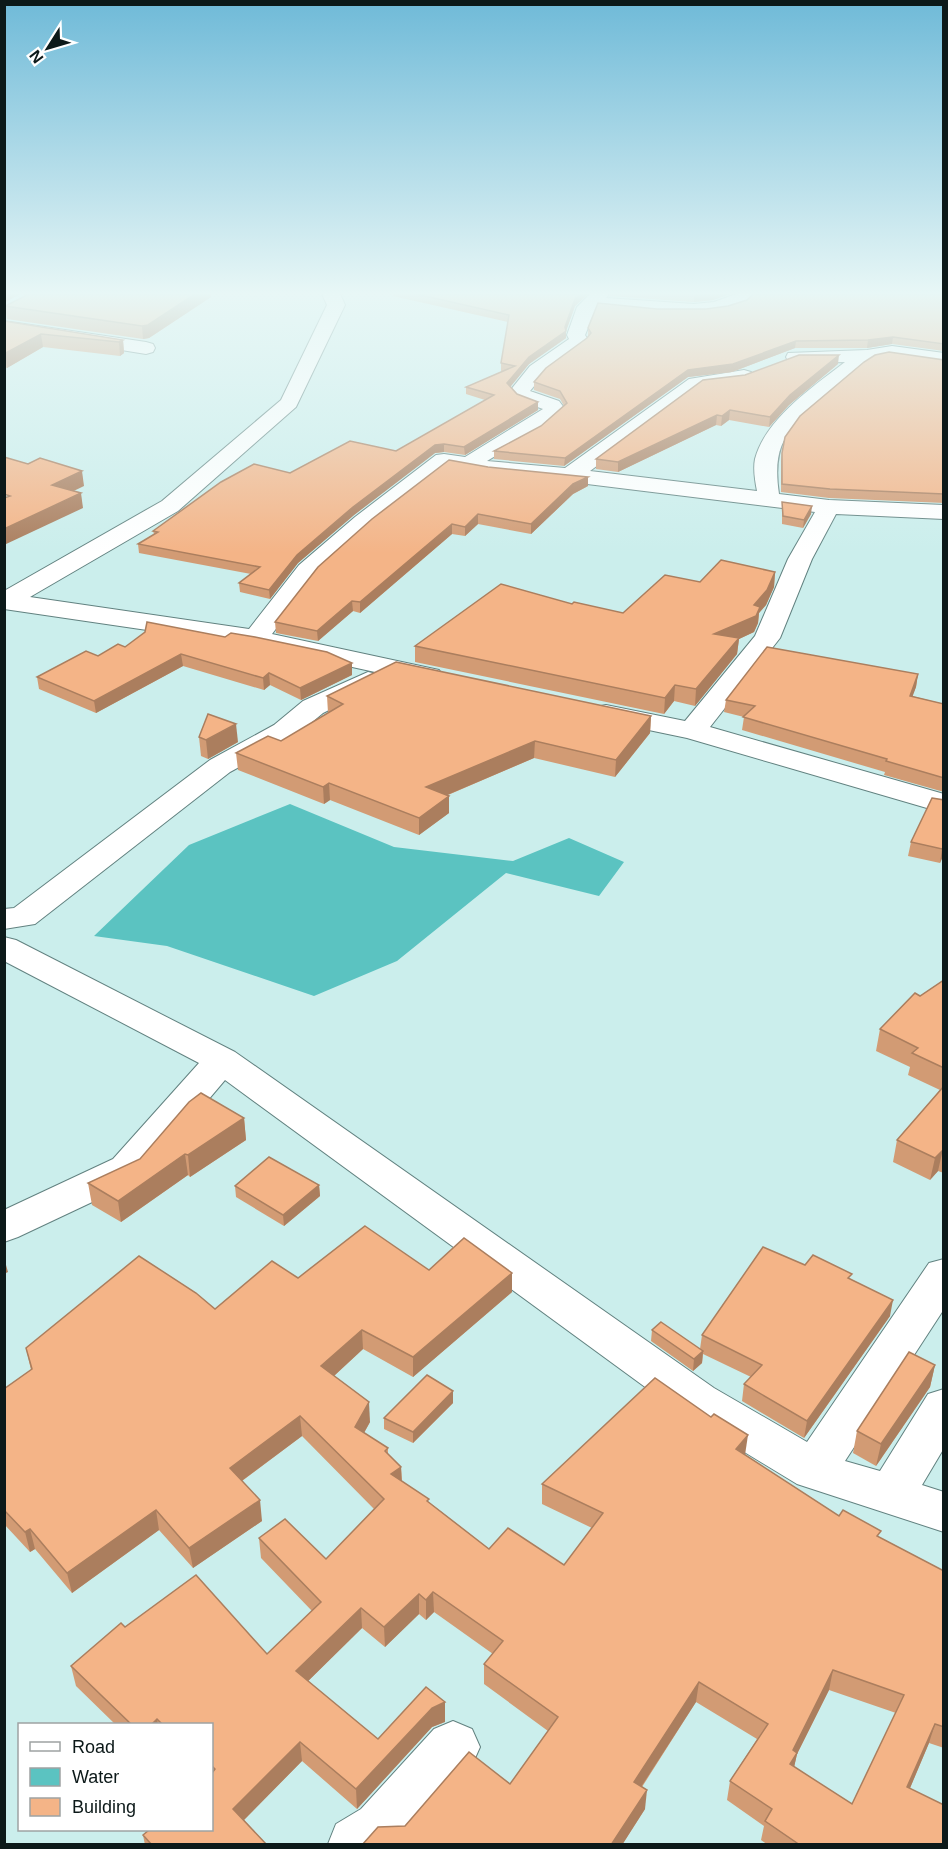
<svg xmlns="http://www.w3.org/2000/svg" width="948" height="1849" font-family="Helvetica,sans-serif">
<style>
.water{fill:#5bc3c1}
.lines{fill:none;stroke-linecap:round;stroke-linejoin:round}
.minor-casing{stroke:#628280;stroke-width:2}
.minor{fill:#fff;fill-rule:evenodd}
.wall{fill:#d29b74;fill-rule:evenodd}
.shaded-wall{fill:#ab7e5e}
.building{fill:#f4b487;stroke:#ab7e5e;stroke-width:1.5;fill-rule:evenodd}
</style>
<rect width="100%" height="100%" fill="#cbeeec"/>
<path class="water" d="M290,804l104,43 119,14 56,-23 55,24 -25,34 -93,-23 -109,88 -83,35 -147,-50 -73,-10 95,-91z"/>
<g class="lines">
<g class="minor-casing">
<g id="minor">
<path d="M322,294h18l5,11 -49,102 -118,104 -148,86 219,32 50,-64 56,-48 81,-62 8,-1 21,3 78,-48 -25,-9 -9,-8 21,-26 39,-27 -2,-4 10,-28 13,-13h19l-3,4 88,6 20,-2 22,-8h22c-25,34 -126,17 -162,14l-11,27 3,5 -3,4 -41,30 -14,17 29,10 6,8c-17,24 -54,37 -78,52l78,7 124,-89 55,-9 7,2 3,4 -3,4 -49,8 -112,83 167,20c-2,-10 -4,-22 -2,-32 11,-41 58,-72 90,-97l-50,1 -7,-2 -2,-4 2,-4 79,-3 25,-4 52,7v12c-21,-2 -43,-12 -64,-7 -18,5 -31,20 -44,32 -41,35 -66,44 -57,104l50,6 115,5v14l-108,-5 -24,45 -32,79 -70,89 234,67v19l-257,-75 -91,-19 -4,-6 4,-6 10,-2 79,16 70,-85 33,-77 27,-47 -236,-29 -91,-9 -40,-7 -77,60 -54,48 -45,59 167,36 4,6 -4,6 -9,2 -174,-38 -252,-37v-18l158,-90 119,-101 46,-95z"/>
<path d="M4,321l142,21 7,2 2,4 -2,4 -7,2 -142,-23z"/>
<path d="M368,672l9,2 4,6 -4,6 -54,27 -29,24 -64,35 -195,152 -31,5v-20l10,-1 196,-148 64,-35 29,-24z"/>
<path d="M4,937l12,3 219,112 479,336 93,54 122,-179 15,-4v50l-99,152 35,10 48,-77 16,-5v59l-22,37 22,7v40l-147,-48 -115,-70 -457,-334 -84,99 -123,58 -14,5v-32l109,-51 86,-96 -195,-102z"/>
<path d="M453,1721l19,8 8,18 -8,18 -68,79h-76l8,-20 25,-15 73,-80z"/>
</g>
</g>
<use href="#minor" class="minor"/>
</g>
<g class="wall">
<path d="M29,294h181l1,3 -62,41 -6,1 -136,-20 -2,-13z"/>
<path d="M393,294h195l-13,12 -9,25v7l-37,26 -19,23 7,7 21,8v8l-73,45 -21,-3 -9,1 -81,62 -56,48 -28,36 -30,-7 -1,-9 12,-9 -112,-21 -1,-9 16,-10 -1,-3 137,-58 106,-22 89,-51 -19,-6v-7l37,-16h-2v-8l7,-41 -115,-26z"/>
<path d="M610,294h120l-17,6 -19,2 -84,-6z"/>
<path d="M944,294v57l-52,-7 -25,4h-72l-63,24 -44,5 -124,89 -70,-7v-8l47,-25 23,-20 -4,-7 -26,-9v-8l53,-44 1,-2v-8l69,-19h49l22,-3 19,-6z"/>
<path d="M4,321l119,19 1,13 -4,3 -77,-9 -36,21 -3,-1z"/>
<path d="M944,360v143l-115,-5 -48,-6v-31l1,-8z"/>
<path d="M838,364l-49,41 -20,22 -40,-7 -8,6 -5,-1 -98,47 -22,-3v-10z"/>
<path d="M588,486l-15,8 -42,40 -53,-10 -13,12 -13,-2 -92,79 -7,-2 -35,30 -42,-8 -1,-11 97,-103z"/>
<path d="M782,502l29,12 -8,14 -21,-4z"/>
<path d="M775,572l-1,15 -8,18 -7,8 -1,10 -4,9 -15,7 -2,15 -42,52 -21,-5 -10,13 -249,-52v-16l157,-42 51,9 77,-31z"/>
<path d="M125,647l227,16v12l-51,25 -31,-15 -6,5 -81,-24 -87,47 -57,-24 -2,-12z"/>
<path d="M918,674l-2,13 -4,9 32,8v88l-60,-17 1,-3 -143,-42 2,-13 -20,-5 2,-12z"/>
<path d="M327,696l324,20 -1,17 -35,44 -81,-19 -86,37 1,18 -30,22 -89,-35 -6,4 -86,-34 -2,-17 45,-12 47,-28z"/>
<path d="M199,737l39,5 -30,17 -7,-3z"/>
<path d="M944,800v54l-4,9 -32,-7 3,-14z"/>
<path d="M944,980v193l-6,-2 -8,9 -37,-18 4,-22 43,-50 -32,-15 2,-8 -34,-16 4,-22 40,-33z"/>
<path d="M244,1118l2,22 -56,37 -2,-2 -67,47 -29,-17 -4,-22z"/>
<path d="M319,1185l1,11 -36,30 -48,-29 -1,-11z"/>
<path d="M805,1265l46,14 39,37 -86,122 -62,-37 2,-17 7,-7 -48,-23 -1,9 -9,8 -42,-30 1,-11 48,19 2,-14z"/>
<path d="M429,1270l83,3v19l-99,85 -50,-28 -29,27 36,46 -6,11 24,15v6l13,13 1,14 87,68 75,16 28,-37 -50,-24v-20l203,-29 94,61 105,55v177l-15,-5 -19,45 34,57h-176l-7,-5 3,-14 -37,-26 3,-19 27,-42 -61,-37 -54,85 3,22 -23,36h-260l43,-19 105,-42 38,-53 -64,-47v-20l9,-10 -59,-42 -8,8 -7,-6 -34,33 -23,-19 -54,53 70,58 67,-17 -13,5 -75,82 -55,-48 -58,59 23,25h-122l-2,-10 69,-5v-105h-96l-40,-39 -5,-20 54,-39 142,27 45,-43 -51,-53 -2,-20 67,21 48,-50 -72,-73 -60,45 20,40 -69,47 -34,-38 -87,63 -37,-44 -5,3 -26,-28v-135l27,-19 -5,-22 189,-39 83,-31zM829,1690l67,23 -44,91 -58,-37 3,-13z"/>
<path d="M935,1365l-5,22 -54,79 -23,-13 4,-22z"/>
<path d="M453,1391v12l-40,40 -29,-14v-11z"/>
</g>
<g class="shaded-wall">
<path d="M4,294h16l-16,9z"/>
<path d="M195,294h15l1,3 -62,41 -6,1 -1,-13z"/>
<path d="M581,294h7l-13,12 -9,25v7l-37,26 -22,27v-8l22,-26 36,-30 10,-28z"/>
<path d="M703,294h27l-17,6 -19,2v-7z"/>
<path d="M41,334l2,13 -36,21 -2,-14z"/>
<path d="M893,337l-1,7 -25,4 1,-8z"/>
<path d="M123,340l1,13 -4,3 -1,-14z"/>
<path d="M796,341l-1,7 -63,24 -44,5 -124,89 1,-8 123,-88z"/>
<path d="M839,355l-1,9 -49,41 -20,22 1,-10 20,-22z"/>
<path d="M538,402v8l-73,45 -1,-8z"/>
<path d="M730,410l-1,10 -8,6 1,-10z"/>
<path d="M717,415l-1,10 -98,47v-10z"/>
<path d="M444,444v8l-9,1 -81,62 -56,48 -28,36 -1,-9 28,-35 56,-48 82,-62z"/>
<path d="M82,471l2,15 -29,14 -3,-15z"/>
<path d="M588,477v9l-15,8 -42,40v-10l42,-40z"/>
<path d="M81,493l2,15 -79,37v-16z"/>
<path d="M812,506l-1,8 -8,14 1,-8z"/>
<path d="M478,514v10l-13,12v-9z"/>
<path d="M452,524v10l-92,79v-11z"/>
<path d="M775,572l-1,15 -8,18 -7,8 -1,10 -4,9 -15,7 -2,15 -42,52 1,-17 18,-55 40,-29z"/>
<path d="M352,601l1,10 -35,30 -1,-10z"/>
<path d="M181,654l2,12 -87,47 -2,-12z"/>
<path d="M352,663v12l-51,25 -1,-12z"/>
<path d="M269,673l1,12 -6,5 -1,-12z"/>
<path d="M918,674l-2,13 -8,22 2,-13z"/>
<path d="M675,685l-1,16 -10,13 1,-16z"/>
<path d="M651,716l-1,17 -35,44 1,-17z"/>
<path d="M236,724l2,18 -30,17 -2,-19z"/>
<path d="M535,741l-1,17 -108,46v-17z"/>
<path d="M329,783l1,17 -6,4 -1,-17z"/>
<path d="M449,796v17l-30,22v-17z"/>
<path d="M944,846v8l-4,9 2,-14z"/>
<path d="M244,1118l2,22 -56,37 -2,-22z"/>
<path d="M943,1149l-5,22 -8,9 5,-22z"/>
<path d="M185,1154l3,21 -67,47 -3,-21z"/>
<path d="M319,1185l1,11 -36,30 -1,-11z"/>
<path d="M4,1258l4,14 -4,2z"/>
<path d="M512,1273v19l-99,85v-20z"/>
<path d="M893,1300l-3,16 -86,122 3,-17z"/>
<path d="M362,1330l1,19 -40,37 -2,-20z"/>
<path d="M703,1351l-1,12 -9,8 1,-12z"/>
<path d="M935,1365l-5,22 -54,79 5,-22z"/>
<path d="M453,1391v12l-40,40v-11z"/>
<path d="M369,1402l1,20 -14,25 -1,-20z"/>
<path d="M300,1416l2,20 -70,52 -2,-20z"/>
<path d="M748,1435l-3,20 -9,-6z"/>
<path d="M401,1467l1,20 -11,-13z"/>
<path d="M260,1500l2,21 -69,47 -4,-20z"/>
<path d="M156,1510l3,20 -87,63 -5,-20z"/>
<path d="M30,1529l5,20 -5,3 -5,-20z"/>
<path d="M433,1592l1,20 -8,8v-20z"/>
<path d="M419,1594v20l-34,33 -1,-20z"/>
<path d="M361,1608l1,20 -64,63 -2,-20z"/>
<path d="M833,1670l-4,20 -32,64 -4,18 -7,11 7,-33z"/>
<path d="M699,1682l-3,20 -64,99 2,-19z"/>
<path d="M445,1702v20l-13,5 -75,82 -1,-20 76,-81z"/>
<path d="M157,1719l1,6h-7z"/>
<path d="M935,1724l-6,19 -27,64 5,-20z"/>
<path d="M300,1742l2,19 -66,67 -3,-19z"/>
<path d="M647,1790l-2,19 -23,36h-11z"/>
</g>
<g class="building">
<path d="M29,294h166l-47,31 -6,1 -137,-20z"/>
<path d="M416,294h165l-6,5 -10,28 1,4 -37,26 -22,26 10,11 21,8 -74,45 -20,-3 -9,1 -82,62 -56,48 -28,35 -30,-7 21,-16 -122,-23 20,-12 -5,-1 68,-49 33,-18 36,9 60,-32 46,10 98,-56 -28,-8 49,-21 -14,-3 8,-48z"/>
<path d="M753,294h191v50l-51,-7 -25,3 -72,1 -63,23 -45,6 -123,88 -71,-7 47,-25 26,-23 -7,-12 -26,-9 12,-14 41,-30 4,-5 -3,-5 10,-25 59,6h49l22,-3 19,-6z"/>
<path d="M4,321l119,19 -4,2 -78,-8 -37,20z"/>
<path d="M889,352l55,8v134l-114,-5 -48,-5v-31l3,-16 15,-21 64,-54 11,-7z"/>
<path d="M799,355h40l-49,40 -20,22 -40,-7 -8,6 -5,-1 -99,47 -22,-3 107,-79 42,-5z"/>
<path d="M4,457l24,7 12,-6 42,13 -30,14 29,8 -77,36v-31l6,-2 -6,-2z"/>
<path d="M449,460l39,7 100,10 -15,7 -42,40 -53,-10 -13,13 -13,-3 -92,78 -8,-1 -35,30 -42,-9 43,-55 54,-48z"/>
<path d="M782,502l30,4 -8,14 -21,-4z"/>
<path d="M721,560l54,12 -8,18 -13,15 6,2 -4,9 -42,18 25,4 -43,51 -21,-4 -10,13 -250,-52 86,-62 71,20 2,-2 49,11 42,-38 35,7z"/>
<path d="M147,622l78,15 6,-4 24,4 72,15 25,11 -52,25 -31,-15 -6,5 -82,-24 -87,47 -57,-24 49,-26 12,5 20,-12 7,3 20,-15z"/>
<path d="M767,647l151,27 -8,22 34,8v74l-58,-17 1,-2 -144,-42 12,-11 -29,-6z"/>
<path d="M396,662l255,54 -35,44 -81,-19 -109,46 23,9 -30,22 -90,-35 -6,4 -87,-34 32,-17 13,5 62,-37 -16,-8z"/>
<path d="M208,714l28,10 -30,16 -7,-3z"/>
<path d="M932,798l12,2v46l-2,3 -31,-7z"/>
<path d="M944,980v88l-32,-15 6,-5 -38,-19 35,-36 5,3z"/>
<path d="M944,1086v63l-9,9 -38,-18z"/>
<path d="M201,1093l43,25 -56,37 -3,-1 -67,47 -30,-18 52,-24 49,-57z"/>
<path d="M269,1157l50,28 -36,30 -48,-29z"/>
<path d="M365,1226l64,44 35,-32 48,35 -99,84 -51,-27 -41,36 48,36 -14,25 33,21 -3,3 16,16 -10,7 38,25 -2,2 62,48 19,-21 56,37 39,-52 -61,-29 113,-106 56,39 3,-3 34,21 -12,14 103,67 4,-6 38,21 -4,5 67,35v156l-9,-3 -28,63 37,18v40h-144l-35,-24 7,-12 -42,-28 38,-57 -69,-42 -65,100 13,8 -36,55h-249l16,-18 27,-1 64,-74 41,32 48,-67 -74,-53 19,-23 -70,-49 -7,8 -7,-6 -35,33 -23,-19 -65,63 82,68 48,-52 19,15 -13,6 -76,81 -56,-47 -67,67 34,36h-115l-9,-10 6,-5h63v-57l3,-4 -3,-3v-41h-49l-6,-6 -6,6h-19l-61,-59 50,-43 4,4 71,-52 71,79 54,-52 -62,-64 26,-19 41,40 58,-60 -84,-83 -70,52 30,32 -71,48 -33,-38 -89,63 -37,-44 -5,3 -21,-22v-121l28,-20 -6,-21 113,-92 57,37 19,16 57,-48 26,17zM833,1670l71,25 -52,109 -62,-40 7,-11 -4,-3z"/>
<path d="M763,1247l42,18 8,-10 39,19 -4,4 45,22 -86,121 -63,-37 18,-19 -60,-30z"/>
<path d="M661,1322l42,29 -9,8 -42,-29z"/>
<path d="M909,1352l26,13 -54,79 -24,-13z"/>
<path d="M427,1375l26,16 -40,41 -29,-14z"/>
</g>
<linearGradient id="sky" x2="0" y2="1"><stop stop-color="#6fbad8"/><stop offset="0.53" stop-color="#e8f7f6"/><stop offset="1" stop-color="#e8f7f6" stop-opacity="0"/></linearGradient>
<rect width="948" height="553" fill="url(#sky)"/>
<rect width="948" height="1849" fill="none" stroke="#0c1919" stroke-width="12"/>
<rect x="18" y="1723" width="195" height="108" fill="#ffffff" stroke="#9ea3a3" stroke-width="1.5"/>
<rect x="30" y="1742" width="30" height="9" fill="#ffffff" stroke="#9ea3a3" stroke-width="1.5"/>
<text x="72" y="1753" font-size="18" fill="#0c1919">Road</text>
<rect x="30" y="1768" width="30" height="18" fill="#5bc3c1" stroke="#9ea3a3" stroke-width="1.5"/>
<text x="72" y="1783" font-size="18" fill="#0c1919">Water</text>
<rect x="30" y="1798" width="30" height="18" fill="#f4b487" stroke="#9ea3a3" stroke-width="1.5"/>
<text x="72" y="1813" font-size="18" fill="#0c1919">Building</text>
<g transform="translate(48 48) rotate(233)" stroke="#ffffff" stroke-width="4.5" paint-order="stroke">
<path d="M0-4.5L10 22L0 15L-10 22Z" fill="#0c1919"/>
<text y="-9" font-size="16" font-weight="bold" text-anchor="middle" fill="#0c1919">N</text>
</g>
</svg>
